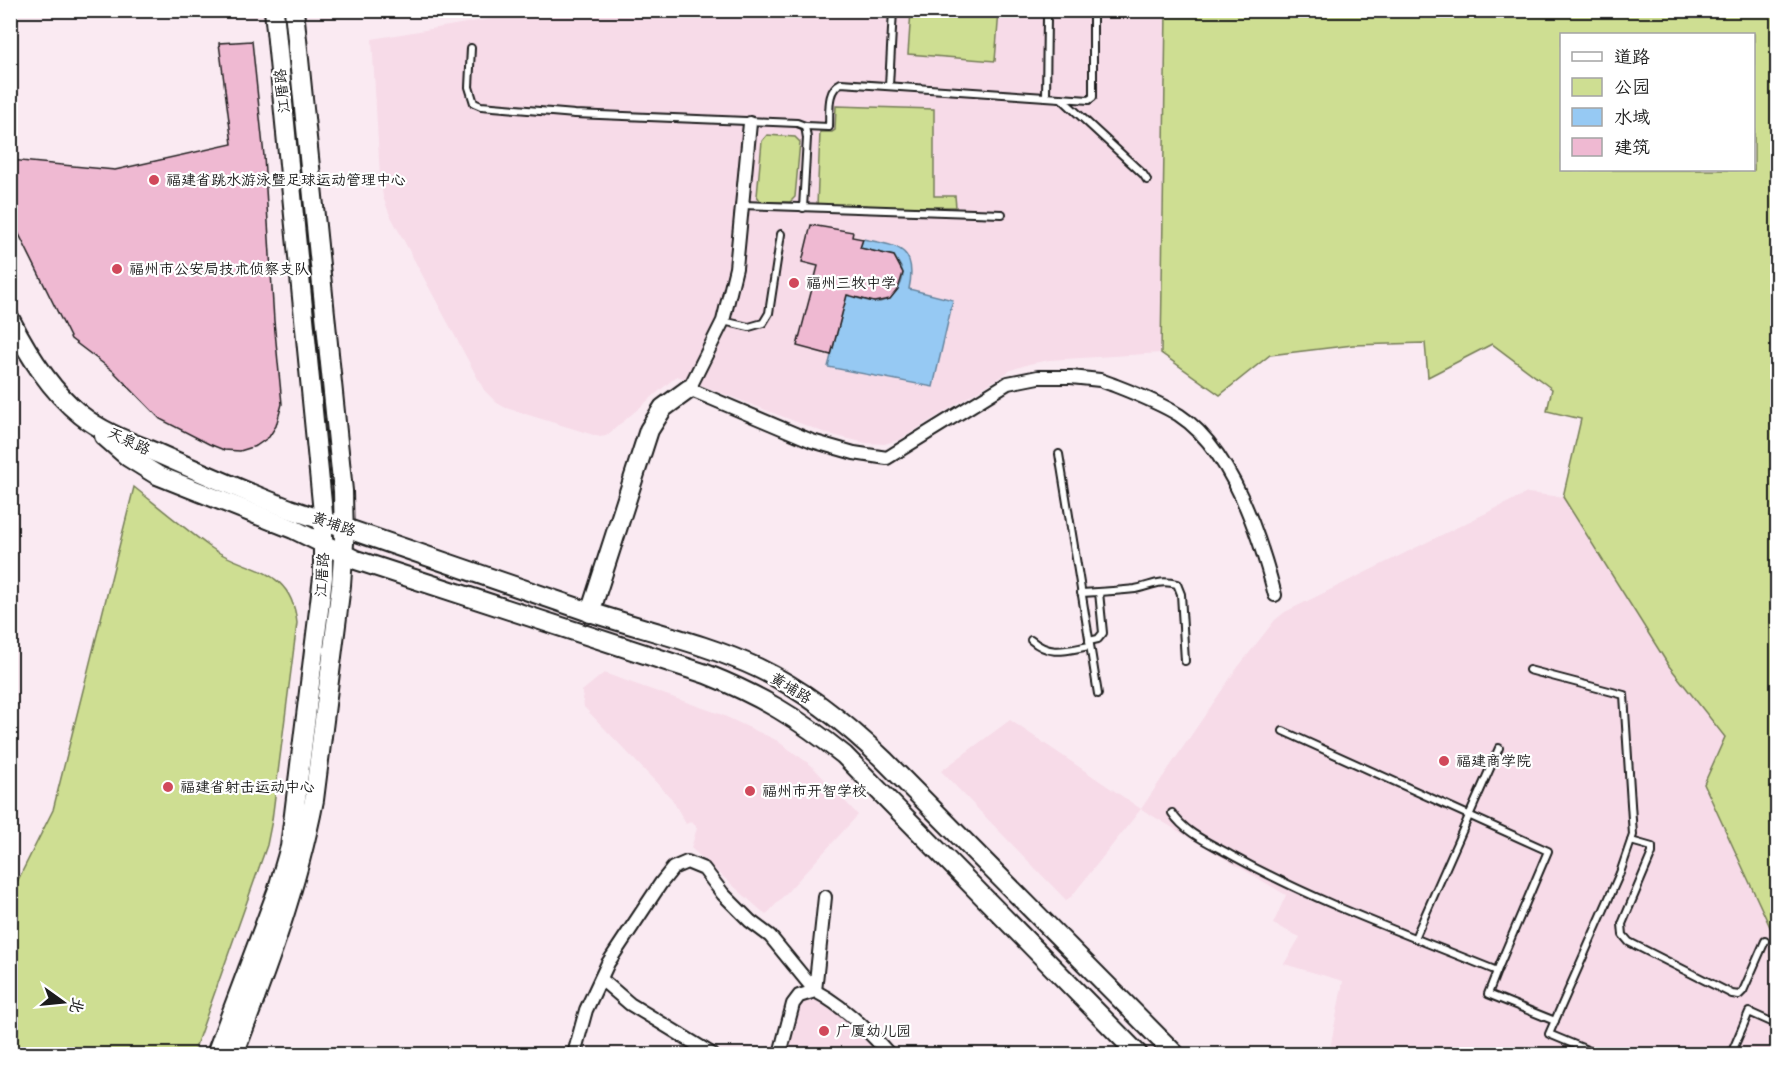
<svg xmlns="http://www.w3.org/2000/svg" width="1788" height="1065" font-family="'Playpen Sans','LXGW WenKai TC',sans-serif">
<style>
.built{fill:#f7dbe8}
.green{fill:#cede92;stroke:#757d57;stroke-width:1.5;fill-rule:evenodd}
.water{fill:#96c9f3;stroke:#65849d;stroke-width:1.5}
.building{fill:#efb9d2;stroke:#1c1c1c;stroke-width:1.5}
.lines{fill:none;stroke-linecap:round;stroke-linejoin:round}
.lane-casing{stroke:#1c1c1c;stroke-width:10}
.street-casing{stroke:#1c1c1c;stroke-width:16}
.secondary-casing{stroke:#1c1c1c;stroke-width:22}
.lane{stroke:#fff;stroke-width:6}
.street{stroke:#fff;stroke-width:12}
.secondary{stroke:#fff;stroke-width:18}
.poi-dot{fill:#d1495b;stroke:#fff;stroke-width:2}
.labels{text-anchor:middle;stroke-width:4.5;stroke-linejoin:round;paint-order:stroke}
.street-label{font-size:15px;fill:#1c1c1c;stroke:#fff}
.poi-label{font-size:15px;fill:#1c1c1c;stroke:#fff;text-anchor:start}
</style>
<rect width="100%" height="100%" fill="#faeaf2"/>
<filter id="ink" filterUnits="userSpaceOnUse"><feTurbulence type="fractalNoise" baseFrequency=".0167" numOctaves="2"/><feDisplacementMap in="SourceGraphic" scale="12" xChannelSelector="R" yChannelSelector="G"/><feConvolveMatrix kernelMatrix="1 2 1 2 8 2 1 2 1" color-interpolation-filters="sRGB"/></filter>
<g filter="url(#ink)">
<g class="built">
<path d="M556,10l610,1 -5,342 -112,7 -20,4 -18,6 -112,70 -15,4 -18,-1 -38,-9 -151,-58 -71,60 -6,1 -94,-29 -9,-5 -13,-13 -95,-177 -6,-16 -3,-20 -8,-138 135,-23z"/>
<path d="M1527,493l36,4 106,169 56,71 -20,47 72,158v26l-7,17 7,4v65h-448l14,-73 -59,-17 16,-27 -27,-13 13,-29 -145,-86 -70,88 -5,3 -125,-129 69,-51 131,89 94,-138 40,-51 10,-8z"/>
<path d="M604,673l116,41 56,26 35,25 47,50 -92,100 -75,-67 6,-20 -5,-7 -6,3 -14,-25 -88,-92 -2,-16z"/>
<path d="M812,996l23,10 43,48h-93l13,-48 4,-5z"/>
</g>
<g class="green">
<path d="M911,11h88l-4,50 -87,-7z"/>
<path d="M1166,11h611v931l-73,-158 21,-47 -56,-71 -106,-169 18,-78 -34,-8 5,-22 -60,-45 -64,33 -3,-34 -72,2 -83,10 -50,40 -59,-42zM1754,34v136h-192v-136z"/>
<path d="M836,106l98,3v87h21l1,11 -139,-1 3,-74h12l3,-2z"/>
<path d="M767,135l28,2 5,5 -5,55 -5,5h-29l-4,-6 5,-55z"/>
<path d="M134,487c25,20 50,41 76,60 35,26 81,17 87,76l-25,197 -5,25 -74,209h-182v-160l42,-84z"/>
</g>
<path class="water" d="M863,239c33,7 55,7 46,50l44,11 -20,87 -105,-20 19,-72c10,3 23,8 33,7 12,-2 23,-16 23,-29 -1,-6 -6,-12 -9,-17l-34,-8z"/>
<g class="building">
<path d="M252,41l12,115 10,165 8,83 -6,22 -7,11 -13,9 -16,5 -16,-1 -15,-6 -49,-25 -47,-48 -42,-32 -61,-123v-56l105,10 117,-26 -13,-101z"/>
<path d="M811,225l42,7 -1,5 11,2 -3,9 34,8 9,17 -5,16 -8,10 -16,3 -27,-7 -16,60 -34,-9 21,-80 -16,-4z"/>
</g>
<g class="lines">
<g class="lane-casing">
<g id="lane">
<path d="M471,48l-2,39 5,16 7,3 94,8 222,9 8,3 2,12 -4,70"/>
<path d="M889,86l4,-76"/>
<path d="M1046,97l1,-80"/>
<path d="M1061,98l82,76 4,6"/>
<path d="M805,126l24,1c1,-15 -3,-37 12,-44l248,17 4,-3v-80"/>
<path d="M742,205l260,9"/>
<path d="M723,321l26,6 14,-4 6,-10 12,-79"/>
<path d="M1059,454l39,240"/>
<path d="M1081,593c18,-1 36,-2 54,-4 17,-3 23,-10 42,-5l4,10 4,67"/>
<path d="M1031,640c20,17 35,10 59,6"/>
<path d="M1089,641l9,-2 5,-6 -4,-41"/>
<path d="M1529,670l95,25 9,140 -13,38 -71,161 48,20"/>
<path d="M1172,813c14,21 38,30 59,42 85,47 177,80 266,116l51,-120 -265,-120"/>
<path d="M1631,841l21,6v6l-30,71 1,11 6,7 103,52 7,1 4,-4 22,-50"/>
<path d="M1415,938l84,-190"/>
<path d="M1497,971l-9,23 67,27"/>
<path d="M1731,1054l18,-42 29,13"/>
</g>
</g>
<g class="street-casing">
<g id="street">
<path d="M750,123l-14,145 -13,53 -34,68 123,52 42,12 33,5 121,-75 30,-6h33l29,3 11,4c23,9 47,18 68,31 52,34 81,122 96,180"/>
<path d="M601,979l29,25 82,50"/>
<path d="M815,991l10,-94"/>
<path d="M574,1054l12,-44 22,-47 53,-80 12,-15 14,-6 17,7 19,25 27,27 20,15 45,55"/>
<path d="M780,1054l13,-50 6,-8 16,-5c29,15 53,39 74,63"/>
</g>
</g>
<g class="secondary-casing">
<g id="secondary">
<path d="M10,319c18,35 40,71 71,96 22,18 52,28 78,39 43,19 86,38 131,55 97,34 194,67 291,100 58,20 121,33 177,59 48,23 89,56 127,93l290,293"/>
<path d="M104,436l24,21 29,18 136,54 63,31 350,114c55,22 92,44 138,81l294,299"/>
<path d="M590,613l59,-183 14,-22 26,-19"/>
<path d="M216,1054l61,-162 13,-45 33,-270v-64l-49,-503"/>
<path d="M234,1054c32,-83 63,-166 80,-254l27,-215 3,-42 -1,-52 -49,-481"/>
</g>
</g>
<use href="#lane" class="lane"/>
<use href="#street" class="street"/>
<use href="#secondary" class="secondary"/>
</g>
</g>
<g class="poi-dot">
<circle cx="154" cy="180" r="6"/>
<circle cx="117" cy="269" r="6"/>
<circle cx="794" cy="283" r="6"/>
<circle cx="1444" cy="761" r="6"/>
<circle cx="168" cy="787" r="6"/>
<circle cx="750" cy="791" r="6"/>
<circle cx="824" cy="1031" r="6"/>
</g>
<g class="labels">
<g class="street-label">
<text transform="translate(282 91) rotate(-96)" y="5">江厝路</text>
<text transform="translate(129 441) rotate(25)" y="5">天泉路</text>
<text transform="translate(334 524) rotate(19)" y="5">黄埔路</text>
<text transform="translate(322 575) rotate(-86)" y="5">江厝路</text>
<text transform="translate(791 688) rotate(31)" y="5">黄埔路</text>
</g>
<g class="poi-label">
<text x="166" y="185">福建省跳水游泳暨足球运动管理中心</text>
<text x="129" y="274">福州市公安局技术侦察支队</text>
<text x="806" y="288">福州三牧中学</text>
<text x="1456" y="766">福建商学院</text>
<text x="180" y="792">福建省射击运动中心</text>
<text x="762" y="796">福州市开智学校</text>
<text x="836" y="1036">广厦幼儿园</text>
</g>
</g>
<rect width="1788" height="1065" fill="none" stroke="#fff" stroke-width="36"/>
<rect x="18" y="18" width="1752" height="1029" fill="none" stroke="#1c1c1c" stroke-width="2" filter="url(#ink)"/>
<rect x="1560" y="33" width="195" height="138" fill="#ffffff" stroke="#a4a4a4" stroke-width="1.5"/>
<rect x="1572" y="52" width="30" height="9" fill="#ffffff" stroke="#a4a4a4" stroke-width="1.5"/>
<text x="1614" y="63" font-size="18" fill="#1c1c1c">道路</text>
<rect x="1572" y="78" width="30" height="18" fill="#cede92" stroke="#a4a4a4" stroke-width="1.5"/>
<text x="1614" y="93" font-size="18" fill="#1c1c1c">公园</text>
<rect x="1572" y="108" width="30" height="18" fill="#96c9f3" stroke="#a4a4a4" stroke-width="1.5"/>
<text x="1614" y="123" font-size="18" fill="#1c1c1c">水域</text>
<rect x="1572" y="138" width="30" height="18" fill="#efb9d2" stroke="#a4a4a4" stroke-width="1.5"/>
<text x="1614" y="153" font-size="18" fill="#1c1c1c">建筑</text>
<g transform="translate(63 1002) rotate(105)" stroke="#ffffff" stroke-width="4.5" paint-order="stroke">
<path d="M0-4.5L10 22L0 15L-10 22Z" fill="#1c1c1c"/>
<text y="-9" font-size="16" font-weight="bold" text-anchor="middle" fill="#1c1c1c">北</text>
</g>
</svg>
